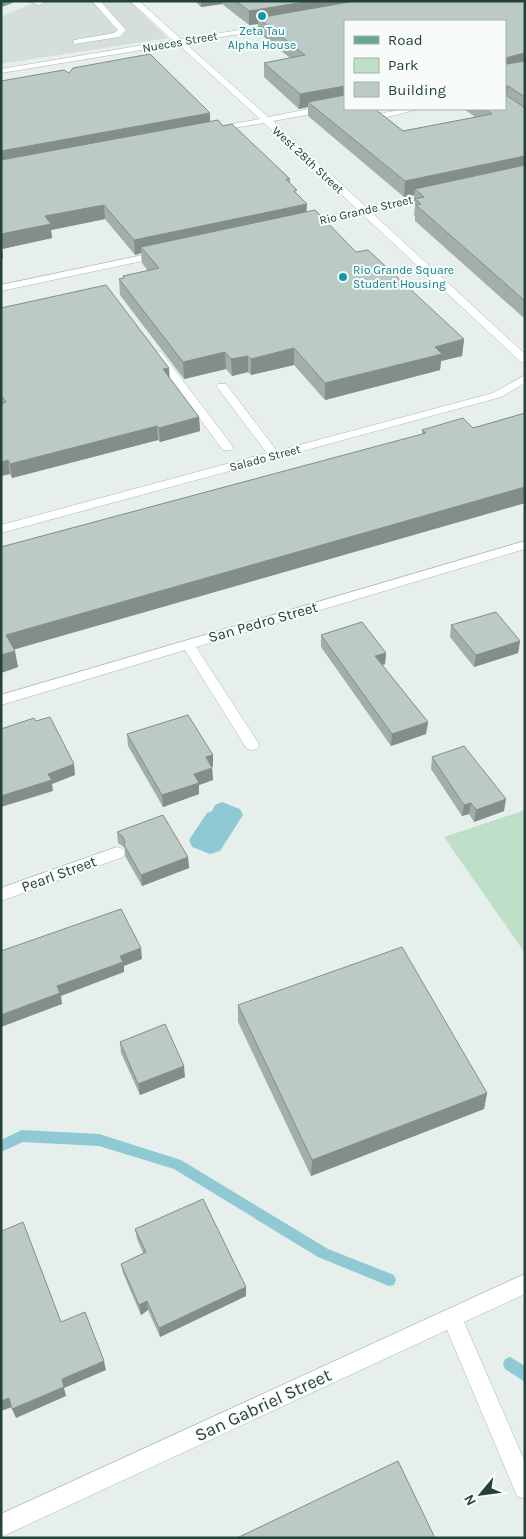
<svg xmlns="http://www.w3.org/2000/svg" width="526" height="1539" font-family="Karla,sans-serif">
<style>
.built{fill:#d4dfda}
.green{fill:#bfe0c8}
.water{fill:#8ec9d4}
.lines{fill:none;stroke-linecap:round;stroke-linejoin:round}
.stream{fill:#8ec9d4;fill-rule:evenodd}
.minor-casing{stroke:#a8b8b2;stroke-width:1}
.major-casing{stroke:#c2cac8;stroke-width:1}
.minor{fill:#fff;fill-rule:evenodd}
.major{fill:#6aa596;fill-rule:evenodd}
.wall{fill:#a1aea9;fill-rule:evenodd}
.shaded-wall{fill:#838d89}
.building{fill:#bbcac4;stroke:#838d89}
.culture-dot{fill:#0f9aa8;stroke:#f7fbf9;stroke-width:2}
.labels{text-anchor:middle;stroke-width:4;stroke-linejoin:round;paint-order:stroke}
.far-culture-label{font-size:12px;fill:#0d838f;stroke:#f7fbf9}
.far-street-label{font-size:12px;fill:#24423a;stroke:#f7fbf9}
.street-label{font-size:15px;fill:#24423a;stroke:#f7fbf9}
.near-street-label{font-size:18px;fill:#24423a;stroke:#f7fbf9}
</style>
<rect width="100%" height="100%" fill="#e6efeb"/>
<path class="built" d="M38,1h91l39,37 -167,26v-47z"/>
<path class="green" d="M525,810v143l-81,-116z"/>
<path class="water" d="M222,802l18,7 3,6 -23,36 -10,3 -18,-7 -3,-7 18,-27 5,-2 3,-6z"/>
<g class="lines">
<g class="stream">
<path d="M22,1130l77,4 82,26 147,89 66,26 2,5 -2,5 -5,1 -71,-29 -144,-88 -75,-23 -76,-4 -22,10v-12z"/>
<path d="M510,1357l15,9v16l-20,-13 -2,-5 2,-5z"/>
</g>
<g class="minor-casing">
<g id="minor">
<path d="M28,1h13l2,2 -4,2z"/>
<path d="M92,1h8l26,29 -7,7 -45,7v-4l40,-7 4,-3z"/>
<path d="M130,1h9l42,38 98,-15 1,2 -4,2 -91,15 83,74 77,-15v6l-72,13 93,86 70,-14v4l-65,15 154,142v9l-4,-1 -159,-148 -61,12v-4l56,-13 -93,-86 -53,9v-4l49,-9 -82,-75 -177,29v-4l172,-29z"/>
<path d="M404,109h15l-47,12 -12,-6 4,-3 9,3z"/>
<path d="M162,251l4,1v4l-165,35v-6z"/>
<path d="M157,351l4,1 70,92 2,3 -2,3h-8l-71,-96z"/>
<path d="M525,375v8l-24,14 -500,136v-8l266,-72 -49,-65 -2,-2 2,-2h8l51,67 216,-58z"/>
<path d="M525,541v8l-329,98 61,94 2,4 -2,4 -5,1 -5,-1 -62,-99 -184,55v-10z"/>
<path d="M117,847l6,2 2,4 -2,4 -122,44v-13z"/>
<path d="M525,1274v20l-61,28 61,140v37l-8,-3 -70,-166 -446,207v-23z"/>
</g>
</g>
<g class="major-casing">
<path id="major" d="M13,1l-1,2 -11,4v-5z"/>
</g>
<use href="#minor" class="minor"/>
<use href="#major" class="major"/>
</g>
<g class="wall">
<path d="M195,1h330v318l-110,-98v-5l-1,-1 1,-10h-2l1,-10 -10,2 -96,-81v-9l-9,2 -35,-32v-14l26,-5 -32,-26v-8l-9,1 -27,-21 -21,3zM345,21l160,88h-41l11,8 -72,14 -58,-22z"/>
<path d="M69,73l154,53 67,53v4l7,11 9,18 158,127 -2,17 -21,5 -1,9 -115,30 -31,-35 -43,10 -3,-3 -16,4 -6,-7 -42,10 -64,-84 -1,-16 4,-1v-2l25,-5 -6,-8 -1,-10 -6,2 -30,-36 -54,11 1,8 -50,11 1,9 -2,1v-178z"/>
<path d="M1,308l168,70 30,39 1,14 -40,11 -2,-2 -146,38 -2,-4 -9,2z"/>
<path d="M525,413v90l-511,146 4,18 -17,6v-126l421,-112v-5l51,-2z"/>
<path d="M451,625l69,16 -2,12 -44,14 -24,-30z"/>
<path d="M321,635l65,18 -1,11 -3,1 46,57 -2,12 -35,12 -70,-99z"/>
<path d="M127,734l86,21v11l-1,1 1,13 -14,5v9l-36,13 -35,-61z"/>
<path d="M432,757l72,54 -30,11 -5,-8 -7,2 -31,-47z"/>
<path d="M117,832l71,25 1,11 -47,18 -17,-30v-8l-7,-5z"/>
<path d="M238,1005l249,88 -3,16 -173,67 -73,-154z"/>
<path d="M120,1042l65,35 -45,18 -19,-42z"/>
<path d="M135,1229l111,58v9l-86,41 -12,-27 -7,5 -18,-42 -2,-9 22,-11 -6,-14z"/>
</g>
<g class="shaded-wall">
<path d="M201,1h21v3l-21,3z"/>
<path d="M310,1h80l-132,17v6l-9,1v-14z"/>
<path d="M525,53v14l-20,5v-14z"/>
<path d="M345,86v14l-37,2v5l-9,2 1,-15z"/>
<path d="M505,86h3l-2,14z"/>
<path d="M210,113v13l-209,39v-14z"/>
<path d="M525,156v15l-110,18 -1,6 -10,2 1,-16z"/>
<path d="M307,204l-1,14 -165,29v6l-6,2 -1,-15z"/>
<path d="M104,205l1,14 -54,11 1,8 -50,11 1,9 -2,1v-25l44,-18z"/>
<path d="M464,339l-2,17 -21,5 -1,9 -115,30v-17l110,-36z"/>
<path d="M294,348v17l-43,10v-16z"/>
<path d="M225,352l1,17 -42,10 -1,-17z"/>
<path d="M248,356v16l-16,4 -1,-17z"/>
<path d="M169,368l1,14 -7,-13z"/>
<path d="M199,417l1,14 -40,11 -1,-14z"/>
<path d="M157,426l1,14 -146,38 -2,-14z"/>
<path d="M8,460l2,14 -9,2v-14z"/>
<path d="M525,487v16l-516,148 -3,-16z"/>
<path d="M520,641l-2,12 -44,14 2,-12z"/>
<path d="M15,651l3,16 -17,6v-18z"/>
<path d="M386,653l-1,11 -11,4 1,-12z"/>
<path d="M428,722l-2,12 -35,12 1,-12z"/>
<path d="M213,755v11l-7,3v-12z"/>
<path d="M74,764l1,11 -23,9 1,7 -52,16v-11l47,-22z"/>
<path d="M212,768l1,12 -14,5v9l-36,13 -1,-12 32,-21z"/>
<path d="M506,799l-2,12 -30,11 2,-12z"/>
<path d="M471,803l-2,11 -7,2 2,-11z"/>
<path d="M188,857l1,11 -47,18 -1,-11z"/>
<path d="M141,948l1,11 -18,7v6l-63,24 1,8 -61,23v-12l56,-29 63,-30z"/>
<path d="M184,1066l1,11 -45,18 -2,-11z"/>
<path d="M487,1093l-3,16 -173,67 1,-16z"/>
<path d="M246,1287v9l-86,41 -1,-9z"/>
<path d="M147,1301l1,9 -7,5 -2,-10z"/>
<path d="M104,1361l2,9 -42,18 2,8 -50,22 -4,-9 50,-30z"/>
<path d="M9,1398l3,9 -11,4v-10z"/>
</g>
<g class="building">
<path d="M236,1h74l-61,10z"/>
<path d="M355,1h170v52l-20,5v5l2,1 18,-3v36l-17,-11h-3l1,9 19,13v48l-120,25 -97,-79 37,-7v14h30l28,22 89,-17 -7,-5h20v-88h-160v65l-45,8 -36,-31 41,-8 -47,-37z"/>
<path d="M150,54l60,59 -209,38v-70l63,-11 5,3 4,-5z"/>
<path d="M218,120l5,6 9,-2 58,55h-4l11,11 -3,1 13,13 -173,36 -30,-35 -59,11 6,8 -50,10v-74z"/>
<path d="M525,165v136l-109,-96 5,-1 -6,-5 9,-2 -9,-8z"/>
<path d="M315,210l41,42 12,-2 96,89 -29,8 7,7 -117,29 -31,-35 -43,11 -3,-3 -17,3 -6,-7 -42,10 -64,-83 5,-1 -1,-2 36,-8 -18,-21z"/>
<path d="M106,285l63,83 -6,1 36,48 -40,11 -2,-2 -147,38 -2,-4 -7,2v-58l5,-2 -5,-7v-87z"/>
<path d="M525,413v74l-519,148 9,16 -14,4v-108l425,-114 -4,-3 41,-12 10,10z"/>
<path d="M496,612l24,29 -44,14 -25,-30z"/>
<path d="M362,622l24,31 -11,3 53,66 -36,12 -71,-99z"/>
<path d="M188,715l25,40 -7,2 6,11 -18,6 5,9 -37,12 -35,-61z"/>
<path d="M50,717l24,47 -26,10 4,6 -51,16v-67l33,-11 2,3z"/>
<path d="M464,746l42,53 -30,11 -5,-7 -7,2 -32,-48z"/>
<path d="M163,815l25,42 -47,18 -17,-30 1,-4 -2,-4 -6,-5z"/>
<path d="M121,909l20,39 -21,8 3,6 -66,24 3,7 -59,22v-64z"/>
<path d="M402,947l85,146 -175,67 -74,-155z"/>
<path d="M165,1024l19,42 -46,18 -18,-42z"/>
<path d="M203,1199l43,88 -87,41 -12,-27 -8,4 -18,-41 25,-12 -11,-23z"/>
<path d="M23,1222l38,100 24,-10 19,49 -42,18 2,8 -52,22 -3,-11 -8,3v-172l1,2z"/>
<path d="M398,1461l37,77h-198z"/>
</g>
<g class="culture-dot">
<circle cx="262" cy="16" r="5"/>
<circle cx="343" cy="277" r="5"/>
</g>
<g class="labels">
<g class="far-culture-label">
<text x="262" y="35">Zeta Tau<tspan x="262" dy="14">Alpha House</tspan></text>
<text x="353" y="274" text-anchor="start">Rio Grande Square<tspan x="353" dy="14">Student Housing</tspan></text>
</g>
<g class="far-street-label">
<text transform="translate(180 42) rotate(-10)" y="4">Nueces Street</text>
<text transform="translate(308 160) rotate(43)" y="4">West 28th Street</text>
<text transform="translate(366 210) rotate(-13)" y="4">Rio Grande Street</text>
<text transform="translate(265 458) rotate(-15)" y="4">Salado Street</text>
</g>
<g class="street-label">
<text transform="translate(263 622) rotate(-16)" y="5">San Pedro Street</text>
<text transform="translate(59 874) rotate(-20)" y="5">Pearl Street</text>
</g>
<g class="near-street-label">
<text transform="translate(263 1405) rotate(-25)" y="6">San Gabriel Street</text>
</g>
</g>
<rect width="526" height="1539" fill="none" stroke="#24423a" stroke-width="5"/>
<rect x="344" y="20" width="162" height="90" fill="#f7fbf9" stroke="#a3b1ad"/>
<rect x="354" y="36" width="25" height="8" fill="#6aa596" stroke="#a3b1ad"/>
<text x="388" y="45" font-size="15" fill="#24423a">Road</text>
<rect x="354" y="58" width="25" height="15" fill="#bfe0c8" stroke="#a3b1ad"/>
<text x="388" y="70" font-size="15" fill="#24423a">Park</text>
<rect x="354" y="82" width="25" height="15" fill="#bbcac4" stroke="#a3b1ad"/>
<text x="388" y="95" font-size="15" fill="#24423a">Building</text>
<g transform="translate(481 1494) rotate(241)" stroke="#f7fbf9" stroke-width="4" paint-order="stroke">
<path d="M0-4L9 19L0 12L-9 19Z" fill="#24423a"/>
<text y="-8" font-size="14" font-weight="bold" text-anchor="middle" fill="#24423a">N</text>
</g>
</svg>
